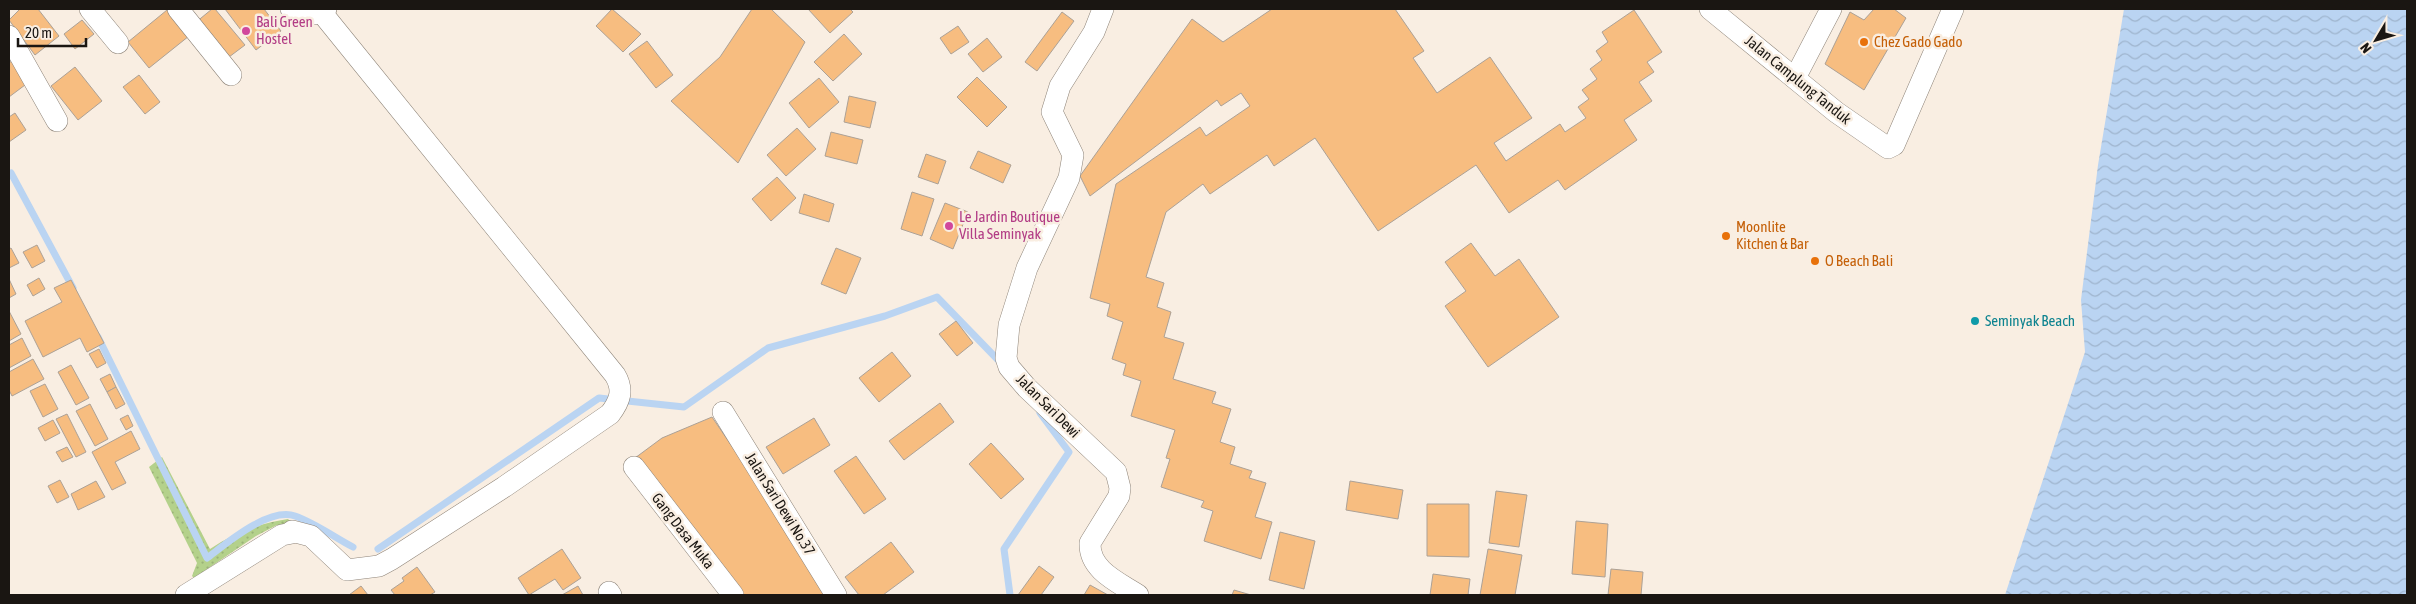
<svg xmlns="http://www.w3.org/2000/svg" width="2416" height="604" font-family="'Asap Condensed',sans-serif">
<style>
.grass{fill:url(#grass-dots)}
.water{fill:url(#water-waves)}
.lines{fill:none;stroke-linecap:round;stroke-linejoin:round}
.stream{stroke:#bad4f2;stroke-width:7}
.building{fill:#f7bd80;stroke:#aca196}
.street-casing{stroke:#8e8479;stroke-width:22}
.street{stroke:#fff;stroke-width:21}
.hotel-dot{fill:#d1479c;stroke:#f9eee2;stroke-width:2}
.food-dot{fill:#e8710a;stroke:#f9eee2;stroke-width:2}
.culture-dot{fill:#0f9aa8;stroke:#f9eee2;stroke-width:2}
.labels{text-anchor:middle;stroke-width:5;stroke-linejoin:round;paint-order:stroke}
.hotel-label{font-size:15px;fill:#b23c85;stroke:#f9eee2;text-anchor:start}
.food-label{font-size:15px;fill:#c56008;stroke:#f9eee2;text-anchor:start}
.street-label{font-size:15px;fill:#1a1612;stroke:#f9eee2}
.culture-label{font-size:15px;fill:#0d838f;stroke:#f9eee2;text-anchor:start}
</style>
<defs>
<pattern id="grass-dots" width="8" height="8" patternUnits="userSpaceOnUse" patternTransform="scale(1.25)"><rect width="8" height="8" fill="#b4d18b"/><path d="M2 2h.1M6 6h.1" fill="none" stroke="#9ab377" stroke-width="1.8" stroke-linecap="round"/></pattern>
<pattern id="water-waves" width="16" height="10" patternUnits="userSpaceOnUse" patternTransform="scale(1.25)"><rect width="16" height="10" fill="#bad4f2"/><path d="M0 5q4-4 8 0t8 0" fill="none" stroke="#9fb5ce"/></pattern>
</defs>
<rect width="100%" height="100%" fill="#f9eee2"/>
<path class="grass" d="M162,457l48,92c24,-16 51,-26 78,-30l8,8 -19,-2 -21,11 -62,42 -2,-2 5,-13 -48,-96z"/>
<path class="water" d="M2124,9h283v586h-402l80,-243 -4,-52 17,-135z"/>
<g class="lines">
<g class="stream">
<path d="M11,173l62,115"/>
<path d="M98,337l109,221c20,-15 62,-51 88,-42 20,7 39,21 58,31"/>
<path d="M378,549l221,-151 85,9 84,-59 117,-32 52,-19 64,66"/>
<path d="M1010,595l-6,-46 65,-97 -29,-39"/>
</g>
</g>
<g class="building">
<path d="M20,9h18l21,27 -24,19 -26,-35z"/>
<path d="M212,9h3l30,36 -20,15 -30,-37z"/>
<path d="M225,9h39l17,22 -25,19z"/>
<path d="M612,9l29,25 -18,18 -27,-26z"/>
<path d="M752,9h19l34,33 -67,121 -67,-62 49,-44z"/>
<path d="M808,9h42l3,3 -23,21z"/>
<path d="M1272,9h123l29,42 -11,7 24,35 53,-36 42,61 -38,25 12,18 54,-37 5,8 21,-14 -8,-11 11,-8 -7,-9 15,-11 -7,-10 12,-9 -6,-9 12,-9 -6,-10 32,-22 28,42 -15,10 7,10 -15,10 13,19 -28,19 13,20 -72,50 -7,-10 -49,33 -33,-48 -98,66 -63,-93 -41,28 -7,-11 -57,39 -7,-10 -37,28 -20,65 18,6 -7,24 14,5 -7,25 20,6 -11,36 43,13 -4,11 19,6 -11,33 15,5 -5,17 22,7 -3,7 17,5 -11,34 17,5 -11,37 -57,-18 9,-30 -12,-4 3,-6 -43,-14 9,-28 -4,-1 9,-28 -44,-14 10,-35 -18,-6 3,-11 -14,-5 11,-37 -16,-6 3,-12 -20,-6 26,-114 84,-57 6,9 44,-30 -9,-13 -20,13 -4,-6 -127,96 -10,-20 112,-157 31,23z"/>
<path d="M1874,9h20l12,9 -42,72 -39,-26 25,-52 14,8z"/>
<path d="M167,10l22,26 -40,32 -21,-26z"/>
<path d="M1062,12l12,9 -37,50 -12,-9z"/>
<path d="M82,20l12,14 -19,15 -11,-15z"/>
<path d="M958,26l11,16 -18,12 -11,-16z"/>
<path d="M844,34l18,20 -29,27 -19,-19z"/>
<path d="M987,38l15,19 -19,15 -15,-18z"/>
<path d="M647,41l26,34 -17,13 -27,-34z"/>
<path d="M13,60l16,22 -20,15v-34z"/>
<path d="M75,67l27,34 -24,19 -27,-34z"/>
<path d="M139,75l21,27 -15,12 -22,-27z"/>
<path d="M977,77l30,30 -20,20 -30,-30z"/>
<path d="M819,78l20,24 -30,26 -20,-25z"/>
<path d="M849,96l27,6 -6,26 -26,-6z"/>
<path d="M15,113l11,17 -17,12v-25z"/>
<path d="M797,128l19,21 -30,27 -19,-21z"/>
<path d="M831,132l32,8 -6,24 -32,-8z"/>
<path d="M978,151l33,14 -8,18 -33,-15z"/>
<path d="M926,154l20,7 -8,23 -20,-7z"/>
<path d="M777,177l19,21 -25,23 -19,-22z"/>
<path d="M912,192l22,7 -12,37 -21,-7z"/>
<path d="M804,194l30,10 -5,18 -30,-9z"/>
<path d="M945,203l23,9 -15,37 -23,-10z"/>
<path d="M1471,243l24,33 24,-17 40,58 -71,50 -43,-61 21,-15 -21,-29z"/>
<path d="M37,245l8,16 -13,7 -9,-16z"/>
<path d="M11,248l8,15 -10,5v-19z"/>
<path d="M836,248l25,10 -15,36 -25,-10z"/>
<path d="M39,278l6,11 -12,7 -6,-11z"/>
<path d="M9,279l7,15 -7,4z"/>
<path d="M71,280l33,63 -17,9 -7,-14 -37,19 -18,-36 37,-19 -8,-14z"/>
<path d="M9,311l12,23 -12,7z"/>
<path d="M956,321l17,22 -16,13 -18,-22z"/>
<path d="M22,338l9,18 -22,12v-23z"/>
<path d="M99,349l7,14 -9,5 -8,-14z"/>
<path d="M892,352l19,24 -32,26 -20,-24z"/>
<path d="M33,359l11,20 -32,17 -3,-6v-18z"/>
<path d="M71,365l18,33 -13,7 -18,-33z"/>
<path d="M110,374l6,13 -9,5 -7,-13z"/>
<path d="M45,384l13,25 -15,8 -13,-26z"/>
<path d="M116,387l9,17 -9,5 -9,-17z"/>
<path d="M940,403l14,19 -50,38 -15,-19z"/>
<path d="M90,404l18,35 -13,7 -19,-35z"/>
<path d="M67,414l19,38 -10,5 -20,-38z"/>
<path d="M128,415l5,11 -7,4 -6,-11z"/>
<path d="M712,417l120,177 -1,1h-92l-104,-137 27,-20z"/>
<path d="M814,418l16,27 -47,29 -17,-27z"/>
<path d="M53,420l7,13 -15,8 -7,-13z"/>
<path d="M131,431l9,18 -25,13 11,21 -14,7 -20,-38z"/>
<path d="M991,443l33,36 -23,20 -32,-35z"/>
<path d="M67,447l6,10 -11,5 -6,-10z"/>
<path d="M856,456l30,43 -22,15 -30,-43z"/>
<path d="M60,480l9,17 -12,6 -9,-17z"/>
<path d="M96,481l9,16 -27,13 -7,-16z"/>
<path d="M1350,481l53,9 -5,29 -52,-9z"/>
<path d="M1496,491l31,4 -8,52 -30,-4z"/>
<path d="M1427,504h42v53l-42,-1z"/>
<path d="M1576,521l32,3 -3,53 -33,-3z"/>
<path d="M1280,532l35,9 -11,48 -35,-9z"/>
<path d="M891,542l23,30 -31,23h-24l-14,-18z"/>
<path d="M562,549l19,29 -18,12 -8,-11 -26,16 -11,-17z"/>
<path d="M1488,549l34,6 -7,40h-35z"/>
<path d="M1039,566l15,11 -13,18h-23z"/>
<path d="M417,567l18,25 -5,3h-35l-4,-5 13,-9 -2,-3z"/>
<path d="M1611,569l32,3 -2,23h-33z"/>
<path d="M1433,574l37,5 -2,16h-38z"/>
<path d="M1090,585l18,10h-24z"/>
<path d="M361,586l7,9h-19z"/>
<path d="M578,586l5,9h-21z"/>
<path d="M1234,590l17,5h-19z"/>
</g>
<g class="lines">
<g class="street-casing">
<g id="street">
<path d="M90,9l28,34"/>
<path d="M178,9l53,66"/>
<path d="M291,9c9,6 26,8 35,0"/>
<path d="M1103,9l-9,23 -34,54 -8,26 21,43 -4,23 -42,90 -18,57 -3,33 3,9 18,21 89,84 4,16 -1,8 -29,47c-1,27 28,39 48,52"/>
<path d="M1710,9l126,103 52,36 6,-3 59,-136"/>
<path d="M9,36l48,85"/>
<path d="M1795,78l36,-69"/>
<path d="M723,412l113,183"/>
<path d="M634,467l99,128"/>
<path d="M609,592l2,3"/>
<path d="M186,595l96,-60 10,-2v-2l19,5 36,34 32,-4 13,-7 112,-72 106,-73c10,-13 14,-24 5,-39l-293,-362"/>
</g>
</g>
<use href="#street" class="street"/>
</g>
<g class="hotel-dot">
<circle cx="246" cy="31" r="5"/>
<circle cx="949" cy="226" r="5"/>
</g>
<g class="food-dot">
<circle cx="1864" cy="42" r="5"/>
<circle cx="1726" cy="236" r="5"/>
<circle cx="1815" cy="261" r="5"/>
</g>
<circle class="culture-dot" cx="1975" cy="321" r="5"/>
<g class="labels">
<g class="hotel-label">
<text x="256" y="27">Bali Green<tspan x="256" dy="17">Hostel</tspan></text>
<text x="959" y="222">Le Jardin Boutique<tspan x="959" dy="17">Villa Seminyak</tspan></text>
</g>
<g class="food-label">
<text x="1874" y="47">Chez Gado Gado</text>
<text x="1736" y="232">Moonlite<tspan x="1736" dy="17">Kitchen &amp; Bar</tspan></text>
<text x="1825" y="266">O Beach Bali</text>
</g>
<g class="street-label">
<text transform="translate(1798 80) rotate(39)" y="5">Jalan Camplung Tanduk</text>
<text transform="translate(1048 406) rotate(45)" y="5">Jalan Sari Dewi</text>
<text transform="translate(780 504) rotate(58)" y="5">Jalan Sari Dewi No.37</text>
<text transform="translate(683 531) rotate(52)" y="5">Gang Dasa Muka</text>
</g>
<g class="culture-label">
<text x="1985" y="326">Seminyak Beach</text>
</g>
</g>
<rect width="2416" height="604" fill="none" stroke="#1a1612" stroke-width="20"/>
<g transform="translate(2376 40) rotate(232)" stroke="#f9eee2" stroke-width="4" paint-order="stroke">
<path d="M0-4L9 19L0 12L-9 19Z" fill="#1a1612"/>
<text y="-8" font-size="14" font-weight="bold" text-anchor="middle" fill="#1a1612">N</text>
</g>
<path d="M18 38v8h68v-8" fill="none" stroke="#1a1612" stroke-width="2.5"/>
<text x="25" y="38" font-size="15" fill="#1a1612" stroke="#f9eee2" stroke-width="4" paint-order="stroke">20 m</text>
</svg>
